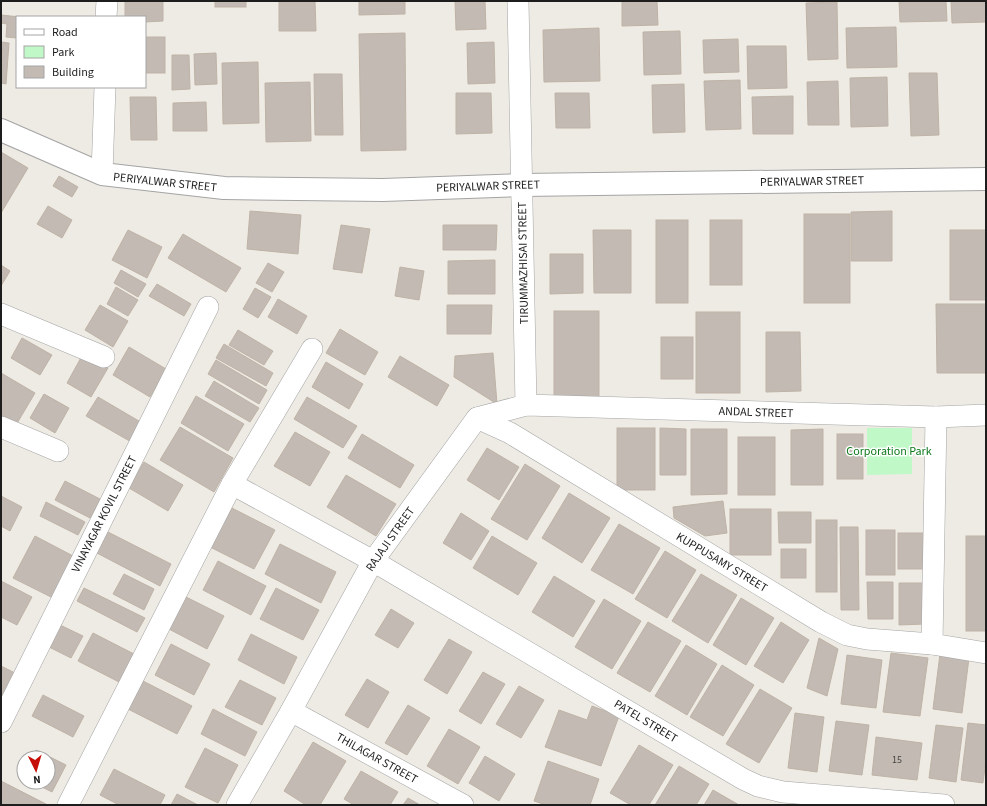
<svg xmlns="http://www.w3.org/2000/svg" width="987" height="806" font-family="'Source Sans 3',sans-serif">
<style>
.park{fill:#c1f8c8}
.building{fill:#c3bab3;stroke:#bfb3a6}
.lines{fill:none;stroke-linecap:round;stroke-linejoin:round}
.minor-casing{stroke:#a4a4a4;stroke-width:22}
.tertiary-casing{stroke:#a4a4a4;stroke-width:24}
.minor{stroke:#fff;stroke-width:21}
.tertiary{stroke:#fff;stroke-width:22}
.labels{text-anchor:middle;stroke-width:3;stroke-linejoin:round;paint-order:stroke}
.number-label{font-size:10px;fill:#464442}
.street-label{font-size:12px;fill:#1d1d1d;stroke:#fff}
.park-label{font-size:12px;fill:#0e781d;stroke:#fff}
</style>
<rect width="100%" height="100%" fill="#eeebe4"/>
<path class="park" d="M867,428h45v46l-45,1z"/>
<g class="building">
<path d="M125,1h38v20l-18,1v-5h-20z"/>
<rect x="215" y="1" width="31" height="6"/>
<path d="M279,1h36l1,30h-37z"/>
<path d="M359,1h46v13l-46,1z"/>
<path d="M455,1h30l1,28 -30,1z"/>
<path d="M622,1h35l1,24 -36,1z"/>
<path d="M899,1h47l1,20 -47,1z"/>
<path d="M951,1h35v21l-34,1z"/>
<path d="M837,2l1,57 -30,1 -2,-57z"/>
<path d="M1,15l19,2h-3v21l-11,-1 1,-13 -6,-1z"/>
<path d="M896,27l1,40 -50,1 -1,-40z"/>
<path d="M599,28l1,53 -56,1 -1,-52z"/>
<path d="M680,31l1,43 -37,1 -1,-43z"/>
<path d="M405,33l1,117 -45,1 -2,-117z"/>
<rect x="145" y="37" width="20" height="36"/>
<path d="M738,39l1,33 -35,1 -1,-33z"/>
<path d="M1,42l8,1 -3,41 -5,-1z"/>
<path d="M494,42l1,41 -27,1 -1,-41z"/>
<path d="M747,46h39l1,42 -39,1z"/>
<path d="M216,53l1,31 -22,1 -1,-31z"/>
<path d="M172,55h17l1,34 -18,1z"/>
<path d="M258,62l1,61 -36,1 -1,-61z"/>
<path d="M909,73h28l2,62 -28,1z"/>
<path d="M314,74h28l1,61h-28z"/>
<path d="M887,77l1,49 -37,1 -1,-49z"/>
<path d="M740,80l1,49 -35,1 -2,-49z"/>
<path d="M838,81l1,44h-31l-1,-43z"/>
<path d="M310,82l1,59 -45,1 -1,-59z"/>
<path d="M684,84l1,48 -32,1 -1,-48z"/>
<path d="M456,93h35l1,40 -36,1z"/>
<path d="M555,93h34l1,35h-34z"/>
<path d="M793,96v38h-40l-1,-37z"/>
<path d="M130,97h26l1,43h-26z"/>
<path d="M206,102l1,29h-34v-28z"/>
<path d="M1,152l27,16 -27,45z"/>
<path d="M59,176l19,11 -6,10 -19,-11z"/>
<path d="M48,206l24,14 -10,18 -25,-14z"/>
<path d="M250,211l51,4 -3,39 -51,-5z"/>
<path d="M892,211v50h-41v-49z"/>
<rect x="804" y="214" width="46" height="89"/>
<rect x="656" y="220" width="32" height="83"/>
<rect x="710" y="220" width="32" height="65"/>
<path d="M341,225l29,4 -8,44 -29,-4z"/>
<path d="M443,225h54l-1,25h-53z"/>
<path d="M128,230l34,17 -15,31 -35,-18z"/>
<path d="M593,230h38v63h-37z"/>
<rect x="950" y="230" width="36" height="70"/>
<path d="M183,234l58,34 -15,24 -58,-34z"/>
<path d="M550,254h33v39l-33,1z"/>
<path d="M495,260v34h-47v-33z"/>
<path d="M268,263l16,9 -12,20 -16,-9z"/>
<path d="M1,265l9,6 -9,15z"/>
<path d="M400,267l24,4 -5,29 -24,-4z"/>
<path d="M121,270l25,14 -8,13 -24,-14z"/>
<path d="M157,284l34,20 -7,12 -35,-20z"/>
<path d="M116,287l22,13 -10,16 -21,-12z"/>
<path d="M255,288l16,9 -13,21 -15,-9z"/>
<path d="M278,299l29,17 -10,18 -29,-17z"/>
<path d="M936,304h50v69h-49z"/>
<path d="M100,305l28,16 -15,26 -28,-17z"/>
<path d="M447,305h45l-1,29h-44z"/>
<rect x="554" y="311" width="45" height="88"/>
<rect x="696" y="312" width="44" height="81"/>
<path d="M340,329l38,23 -13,23 -39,-22z"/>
<path d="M238,330l35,21 -9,14 -35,-20z"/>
<path d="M766,332h34l1,59 -35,1z"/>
<rect x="661" y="337" width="32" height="42"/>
<path d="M22,338l30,17 -12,20 -29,-17z"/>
<path d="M224,344l49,29 -7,13 -50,-28z"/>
<path d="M129,347l37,22 -16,28 -37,-22z"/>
<path d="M493,353l4,51 -43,-27 1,-21z"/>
<path d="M83,354l25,14 -17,29 -24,-14z"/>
<path d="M400,356l49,29 -12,21 -49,-29z"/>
<path d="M216,360l51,30 -8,14 -51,-30z"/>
<path d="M326,362l37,22 -14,25 -37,-22z"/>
<path d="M1,373l34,20 -19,32 -15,-9z"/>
<path d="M214,381l45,27 -9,14 -45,-26z"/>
<path d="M44,394l25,14 -14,25 -25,-15z"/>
<path d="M196,396l48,28 -16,27 -47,-28z"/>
<path d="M98,397l46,27 -11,19 -47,-27z"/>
<path d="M307,397l50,29 -14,22 -49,-29z"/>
<path d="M180,427l53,31 -19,34 -54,-32z"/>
<rect x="617" y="428" width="38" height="62"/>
<path d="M660,428l26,1v46h-26z"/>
<path d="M691,429h36v65l-36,1z"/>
<path d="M823,429v56h-32v-55z"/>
<path d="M295,432l35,20 -20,34 -36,-20z"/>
<path d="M362,434l52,31 -14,23 -52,-30z"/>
<rect x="837" y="434" width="26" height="45"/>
<rect x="738" y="437" width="37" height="58"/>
<path d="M487,448l32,19 -20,33 -32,-20z"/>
<path d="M144,462l39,23 -15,26 -39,-23z"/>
<path d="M525,464l35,22 -33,54 -36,-21z"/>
<path d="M346,475l50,29 -20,32 -49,-29z"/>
<path d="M65,481l35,18 -10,19 -35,-18z"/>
<path d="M569,493l41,25 -28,45 -40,-25z"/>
<path d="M1,496l21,11 -12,24 -9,-5z"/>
<path d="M723,501l4,32 -22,3 -31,-18 -1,-11z"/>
<path d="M46,502l39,20 -7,13 -38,-19z"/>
<path d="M228,506l47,24 -21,39 -46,-23z"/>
<rect x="730" y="509" width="41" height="46"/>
<path d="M778,512h33v31h-32z"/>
<path d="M461,513l28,18 -18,29 -28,-17z"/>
<rect x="816" y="520" width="21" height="72"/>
<path d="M619,524l41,24 -27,46 -42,-24z"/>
<path d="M840,527h18l1,83h-18z"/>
<rect x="866" y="530" width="29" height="45"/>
<path d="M106,531l65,33 -11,22 -65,-34z"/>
<rect x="898" y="533" width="29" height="36"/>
<path d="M35,536l40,21 -22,41 -40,-20z"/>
<path d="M492,536l45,27 -19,32 -45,-27z"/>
<rect x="966" y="536" width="20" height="95"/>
<path d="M280,544l56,28 -15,31 -56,-29z"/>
<rect x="781" y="549" width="25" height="29"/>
<path d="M665,551l31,19 -29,48 -32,-19z"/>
<path d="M218,561l48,25 -15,29 -48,-25z"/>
<path d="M124,574l30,15 -10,21 -31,-16z"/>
<path d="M701,574l36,21 -29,48 -36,-22z"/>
<path d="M554,576l41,25 -22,36 -41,-25z"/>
<path d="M1,581l31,16 -15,28 -16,-8z"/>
<path d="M867,582h26v37h-25z"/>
<path d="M899,583h26v41l-26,1z"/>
<path d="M84,588l61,30 -8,14 -60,-31z"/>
<path d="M276,588l43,22 -16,30 -43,-21z"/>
<path d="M184,596l40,20 -17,33 -40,-21z"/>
<path d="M741,598l33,20 -28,47 -33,-20z"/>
<path d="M604,599l37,22 -29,48 -37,-22z"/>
<path d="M391,609l23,14 -16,25 -23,-13z"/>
<path d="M648,622l33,19 -31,51 -33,-19z"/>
<path d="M781,622l28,18 -26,43 -29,-17z"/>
<path d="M60,625l23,11 -12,22 -22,-11z"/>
<path d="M93,633l43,22 -15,28 -43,-22z"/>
<path d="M251,634l46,23 -13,27 -46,-24z"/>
<path d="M819,638l19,11 -11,47 -20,-8z"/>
<path d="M449,639l23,13 -25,42 -23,-14z"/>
<path d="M171,644l39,20 -16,31 -39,-20z"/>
<path d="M686,645l31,19 -30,51 -32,-19z"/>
<path d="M891,653l37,5 -8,58 -37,-4z"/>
<path d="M940,654l29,4 -7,55 -29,-4z"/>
<path d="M847,655l35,5 -6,48 -35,-4z"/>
<path d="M722,665l32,20 -31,51 -33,-19z"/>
<path d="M1,666l20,10 -20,34z"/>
<path d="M483,672l22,12 -24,40 -22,-13z"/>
<path d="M367,679l22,13 -21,36 -23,-13z"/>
<path d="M240,680l36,18 -14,27 -37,-18z"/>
<path d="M143,681l49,25 -15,28 -49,-25z"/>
<path d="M519,686l25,14 -23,38 -25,-14z"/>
<path d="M760,689l32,19 -33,55 -33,-19z"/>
<path d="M43,695l41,21 -11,21 -41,-21z"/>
<path d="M408,705l22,13 -23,37 -22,-12z"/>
<path d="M592,706l27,10 -18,50 -56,-19 14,-37 28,10z"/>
<path d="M213,709l44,23 -12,24 -44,-22z"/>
<path d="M795,713l29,4 -7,55 -29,-4z"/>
<path d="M836,721l33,4 -7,50 -33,-4z"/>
<path d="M968,723l18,2v35l-3,23 -22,-3z"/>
<path d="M936,725l27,3 -7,54 -27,-4z"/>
<path d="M449,729l31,18 -22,37 -31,-18z"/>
<path d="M876,737l46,6 -5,37 -45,-5z"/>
<path d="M313,742l33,19 -26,44h-14l-22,-14z"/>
<path d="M639,745l34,20 -24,40h-18l-21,-12z"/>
<path d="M205,748l33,17 -20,38 -33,-16z"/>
<path d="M36,750l30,15 -14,27 -20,-10h16v-24h-16z"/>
<path d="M485,756l30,18 -16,27 -30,-18z"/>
<path d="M548,761l51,18 -9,26h-44l-12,-4z"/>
<path d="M679,766l30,18 -13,21h-41z"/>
<path d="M114,769l51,26 -5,10h-41l-19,-10z"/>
<path d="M361,771l37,21 -8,13h-36l-10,-6z"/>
<path d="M1,781l45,23v1h-45z"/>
<path d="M713,790l26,15h-35z"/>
<path d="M177,794l21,11h-27z"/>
<path d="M408,798l12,7h-17z"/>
</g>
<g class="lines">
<g class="minor-casing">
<g id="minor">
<path d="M518,1l8,404"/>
<path d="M106,17l1,-16"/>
<path d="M102,174l3,-87"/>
<path d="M1,314l103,43"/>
<path d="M477,418l33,15 311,189 26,13 20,4 65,5 54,9"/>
<path d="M1,427l57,24"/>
<path d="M232,484l141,77 370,218 15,7 25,6 161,13"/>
<path d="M932,644l4,-227"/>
<path d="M291,711l172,94"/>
<path d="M1,722l207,-415"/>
<path d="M68,805l164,-321 80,-135"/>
<path d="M237,805l54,-94 82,-150 104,-143 49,-13 410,12 50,-2"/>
</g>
</g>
<g class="tertiary-casing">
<path id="tertiary" d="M1,130l101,44 122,14 159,2 139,-5 464,-6"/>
</g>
<use href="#minor" class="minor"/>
<use href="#tertiary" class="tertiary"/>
</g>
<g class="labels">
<g class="number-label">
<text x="897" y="763">15</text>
</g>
<g class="street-label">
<text transform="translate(812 181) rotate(-1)" y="4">PERIYALWAR STREET</text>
<text transform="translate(165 182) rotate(6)" y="4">PERIYALWAR STREET</text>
<text transform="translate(488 186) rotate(-2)" y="4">PERIYALWAR STREET</text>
<text transform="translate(523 263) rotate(-91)" y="4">TIRUMMAZHISAI STREET</text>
<text transform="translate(756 412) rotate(2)" y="4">ANDAL STREET</text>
<text transform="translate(104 514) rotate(-63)" y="4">VINAYAGAR KOVIL STREET</text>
<text transform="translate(390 539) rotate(-55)" y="4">RAJAJI STREET</text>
<text transform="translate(722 562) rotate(31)" y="4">KUPPUSAMY STREET</text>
<text transform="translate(646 721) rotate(31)" y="4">PATEL STREET</text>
<text transform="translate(377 758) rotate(29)" y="4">THILAGAR STREET</text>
</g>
<g class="park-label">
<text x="889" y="455">Corporation Park</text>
</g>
</g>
<rect width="987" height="806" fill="none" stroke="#1d1d1d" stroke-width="4"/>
<rect x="16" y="16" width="130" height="72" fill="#ffffff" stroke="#a5a5a5"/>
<rect x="24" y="29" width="20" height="6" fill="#ffffff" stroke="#a5a5a5"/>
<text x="52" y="36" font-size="12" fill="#1d1d1d">Road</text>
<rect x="24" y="46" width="20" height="12" fill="#c1f8c8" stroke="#a5a5a5"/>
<text x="52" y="56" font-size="12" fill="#1d1d1d">Park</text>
<rect x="24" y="66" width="20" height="12" fill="#c3bab3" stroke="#a5a5a5"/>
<text x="52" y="76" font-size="12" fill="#1d1d1d">Building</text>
<g transform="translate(36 770) rotate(175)"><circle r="19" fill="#ffffff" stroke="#a5a5a5"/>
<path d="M0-3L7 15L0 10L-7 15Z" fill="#c50f06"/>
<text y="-6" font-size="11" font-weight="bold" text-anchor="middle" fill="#1d1d1d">N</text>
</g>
</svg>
